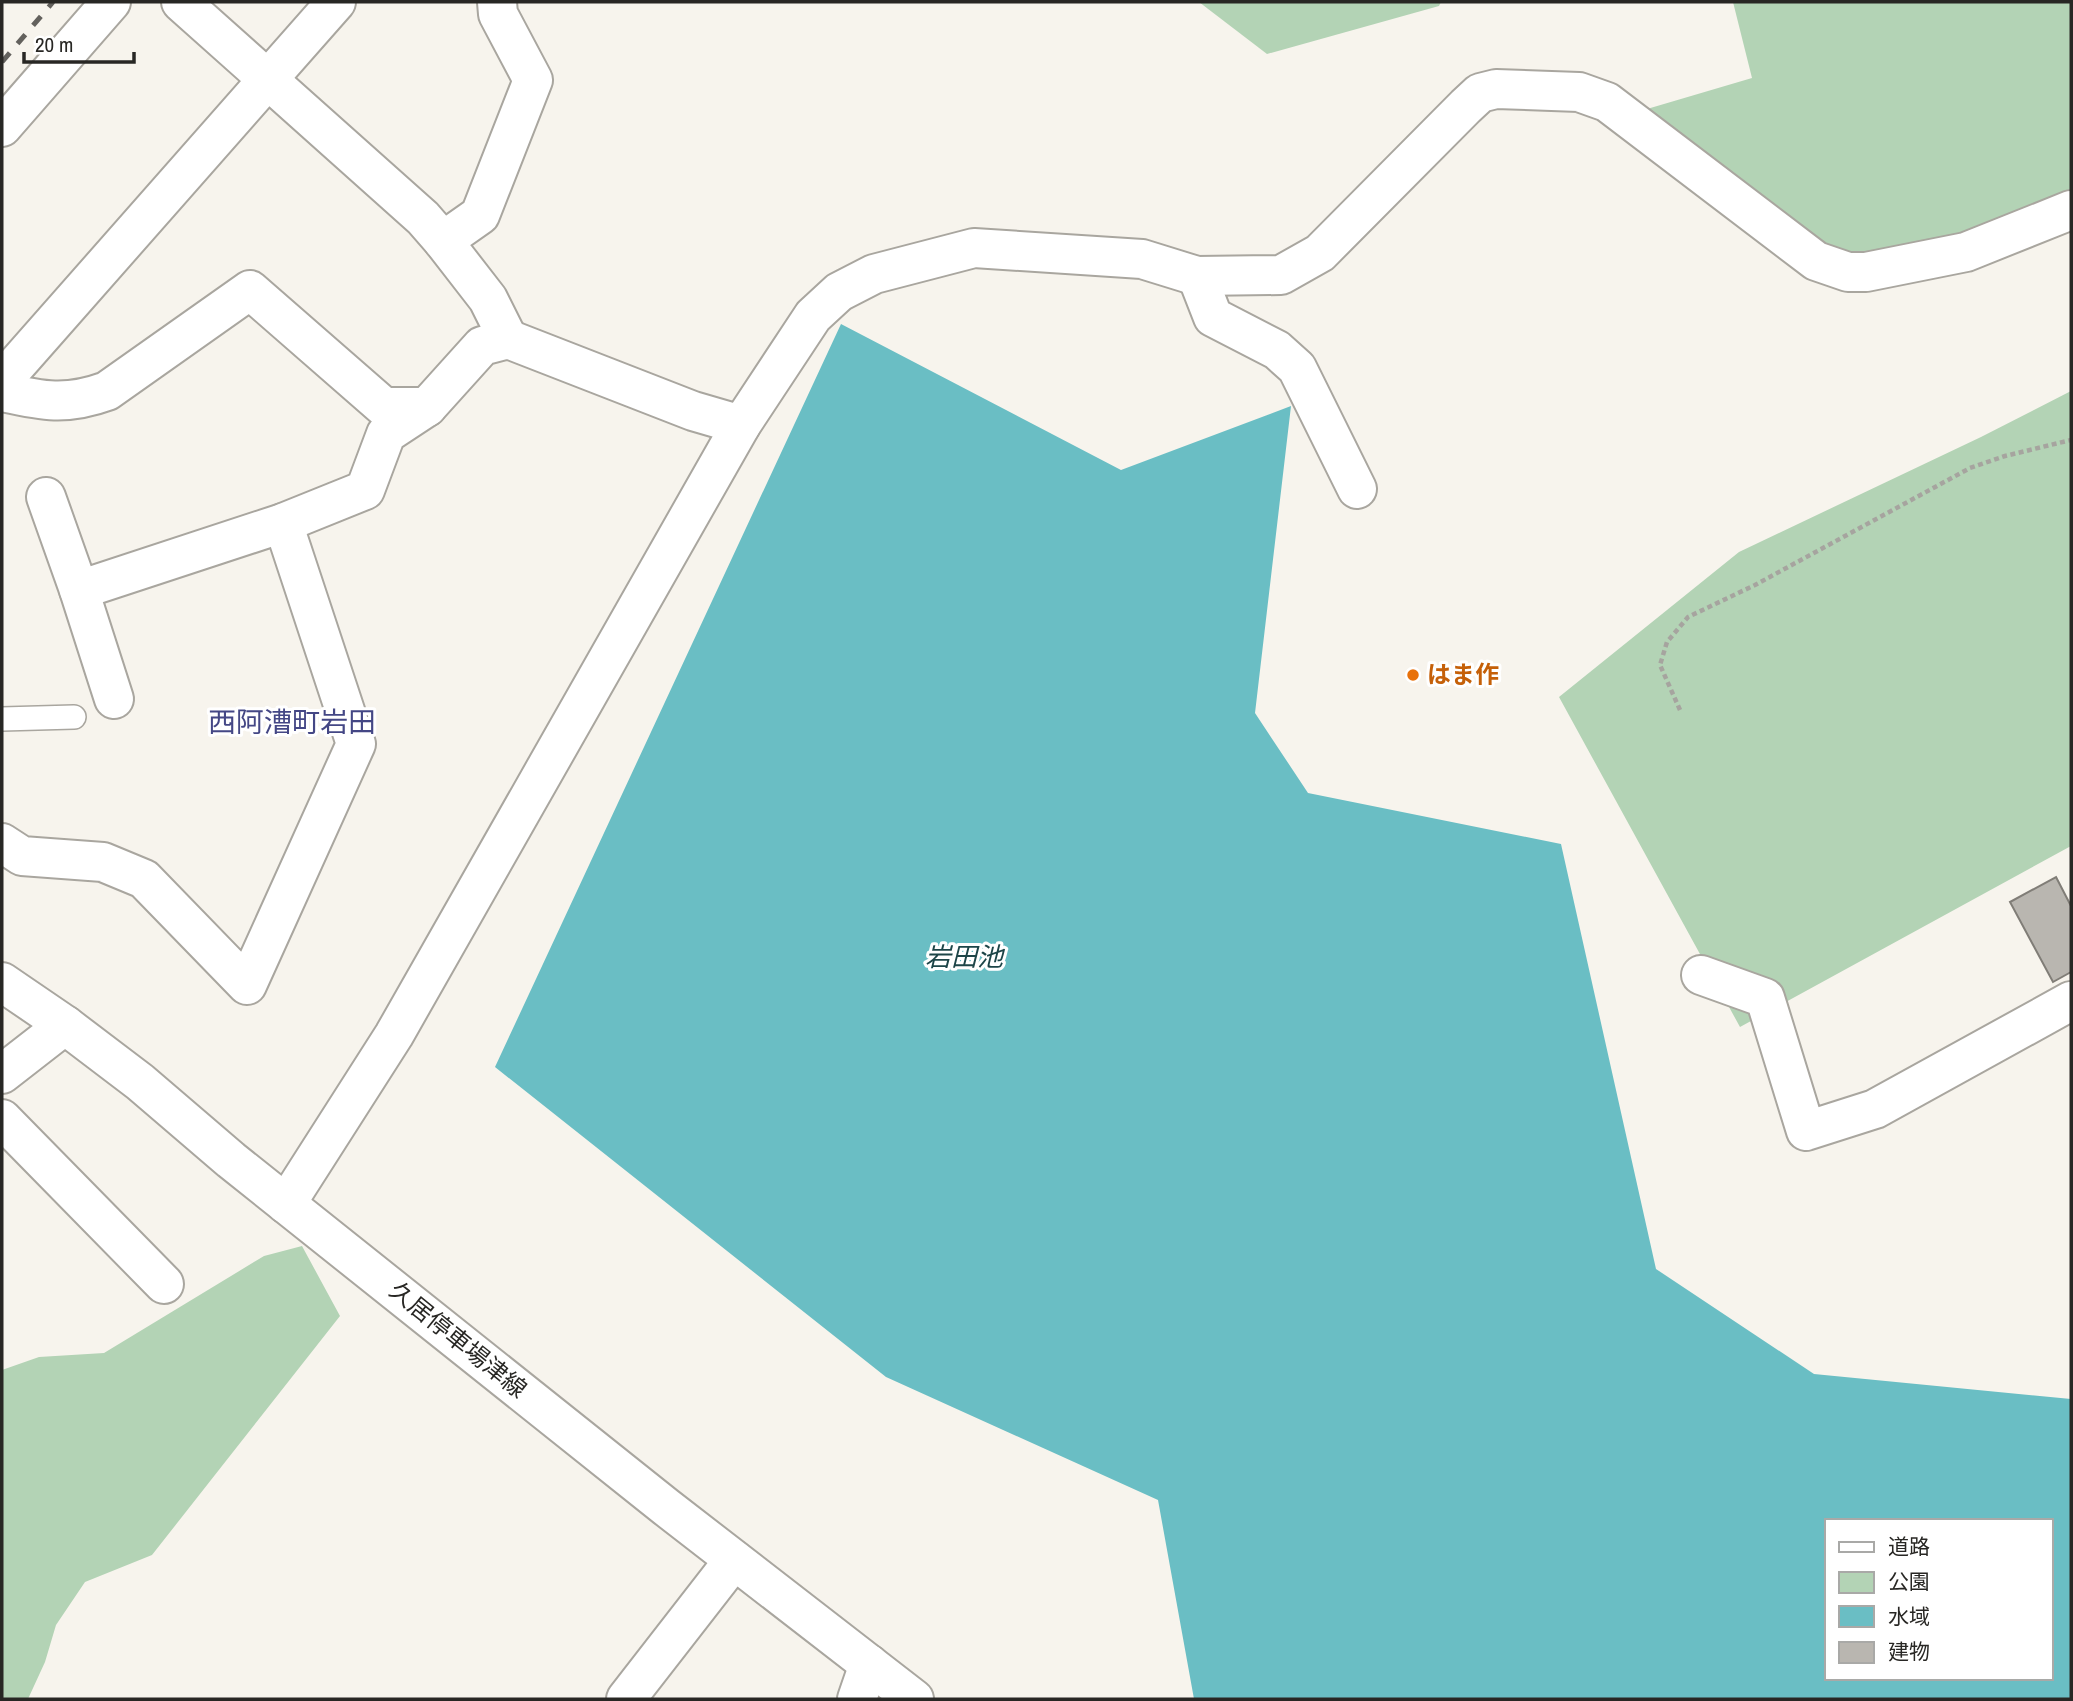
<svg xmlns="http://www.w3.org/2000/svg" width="2073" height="1701" font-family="'Archivo Narrow','Noto Sans JP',sans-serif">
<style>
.green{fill:#b3d3b5}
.water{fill:#6abec4;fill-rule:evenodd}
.building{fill:#b9b6b0;stroke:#807d77;stroke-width:2}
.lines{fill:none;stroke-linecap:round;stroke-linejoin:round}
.service-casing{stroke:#a9a69f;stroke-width:26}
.minor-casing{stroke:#a9a69f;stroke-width:42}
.secondary-casing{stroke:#a9a69f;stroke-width:42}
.path{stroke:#a6a49f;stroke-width:4.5;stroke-dasharray:5 3.5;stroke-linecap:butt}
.service{stroke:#fff;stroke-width:23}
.minor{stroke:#fff;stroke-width:38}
.secondary{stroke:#fff;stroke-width:38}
.rail{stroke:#63615d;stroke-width:5;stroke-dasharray:12 12;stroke-linecap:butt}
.food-dot{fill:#e8710a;stroke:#fff;stroke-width:2.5}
.labels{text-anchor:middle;stroke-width:6;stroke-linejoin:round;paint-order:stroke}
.food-label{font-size:24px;font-weight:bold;fill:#c56008;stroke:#fff;text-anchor:start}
.street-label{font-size:24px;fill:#282724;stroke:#fff}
.water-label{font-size:26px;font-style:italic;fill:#1d4548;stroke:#fff}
.quarter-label{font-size:28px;fill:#444785;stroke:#fff}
</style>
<rect width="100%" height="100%" fill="#f7f4ed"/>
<g class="green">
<path d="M1199,2h242l-2,4 -172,48z"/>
<path d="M1733,2h338v188l-105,42 -103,23 -22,-4 -32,-14 -162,-128 105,-31z"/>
<path d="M2071,391v455l-331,181 -181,-330 180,-145 242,-115z"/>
<path d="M302,1246l38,70 -188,239 -67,27 -29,43 -11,37 -17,37h-26v-329l37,-13 65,-4 160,-97z"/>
</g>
<path class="water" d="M841,324l280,146 170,-64 -36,307 53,80 253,51 95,425 158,105 257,25v300h-877l-36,-199 -272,-123 -391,-310zM1826,1521h224v157h-224z"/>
<path class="building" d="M2056,877l15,29v66l-18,10 -43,-80z"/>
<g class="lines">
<g class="service-casing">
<path id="service" d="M2,719l72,-2"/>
</g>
<g class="minor-casing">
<g id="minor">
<path d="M181,2l242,216 20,23"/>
<path d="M497,2l1,12 35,66 -53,135 -37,26 45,58 20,40"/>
<path d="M2,127l109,-125"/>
<path d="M1197,276l16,41 64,33 20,18 60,121"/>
<path d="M2,381l334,-379"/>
<path d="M2,392c41,9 64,14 105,-1l143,-101 134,117h43l55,-61 26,-7 185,72 48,14"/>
<path d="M46,497l33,93 204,-67 82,-33 21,-56 41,-27"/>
<path d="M79,590l35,109"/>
<path d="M2,843l20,13 81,6 41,17 103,106 109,-241 -73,-221"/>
<path d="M1701,975l64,23 41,133 69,-22 196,-108"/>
<path d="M2,1074l63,-49"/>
<path d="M2,1119l162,165"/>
<path d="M286,1204l108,-169 347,-610 72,-109 26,-24 35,-18 100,-26 168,11 55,17 84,-1 39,-22 146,-147 14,-13 16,-4 83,3 28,10 209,159 32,11h18l100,-20 105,-42"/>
<path d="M626,1699l108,-139"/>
<path d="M857,1699l12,-35"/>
</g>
</g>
<g class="secondary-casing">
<path id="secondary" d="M2,982l63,43 75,57 91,78 435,347 248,192"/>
</g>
<path class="path" d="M1680,710l-20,-45 7,-23 21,-25 67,-32 215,-117 35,-12 66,-16"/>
<use href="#service" class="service"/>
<use href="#minor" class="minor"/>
<use href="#secondary" class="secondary"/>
<path class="rail" d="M2,62l51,-60"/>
</g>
<circle class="food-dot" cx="1413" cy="675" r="7"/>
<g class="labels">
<g class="food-label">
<text x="1427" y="683">はま作</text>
</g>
<g class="street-label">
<text transform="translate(458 1340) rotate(39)" y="8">久居停車場津線</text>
</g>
<g class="water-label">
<text x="964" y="966">岩田池</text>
</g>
<g class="quarter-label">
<text x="292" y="732">西阿漕町岩田</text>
</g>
</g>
<rect width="2073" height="1701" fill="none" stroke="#282724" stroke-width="7"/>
<rect x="1825" y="1519" width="228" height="161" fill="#ffffff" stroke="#a9a9a7" stroke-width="2"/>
<rect x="1839" y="1542" width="35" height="10" fill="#ffffff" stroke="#a9a9a7" stroke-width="2"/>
<text x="1888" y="1554" font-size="21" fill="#282724">道路</text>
<rect x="1839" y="1572" width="35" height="21" fill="#b3d3b5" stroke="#a9a9a7" stroke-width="2"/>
<text x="1888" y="1589" font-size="21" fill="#282724">公園</text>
<rect x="1839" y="1606" width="35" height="21" fill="#6abec4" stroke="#a9a9a7" stroke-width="2"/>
<text x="1888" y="1624" font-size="21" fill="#282724">水域</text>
<rect x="1839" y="1642" width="35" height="21" fill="#b9b6b0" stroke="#a9a9a7" stroke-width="2"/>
<text x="1888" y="1659" font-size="21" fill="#282724">建物</text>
<path d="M24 52v10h110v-10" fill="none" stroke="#282724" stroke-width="3.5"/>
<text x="35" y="52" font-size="21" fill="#282724" stroke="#ffffff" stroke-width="5" paint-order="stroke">20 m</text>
</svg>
